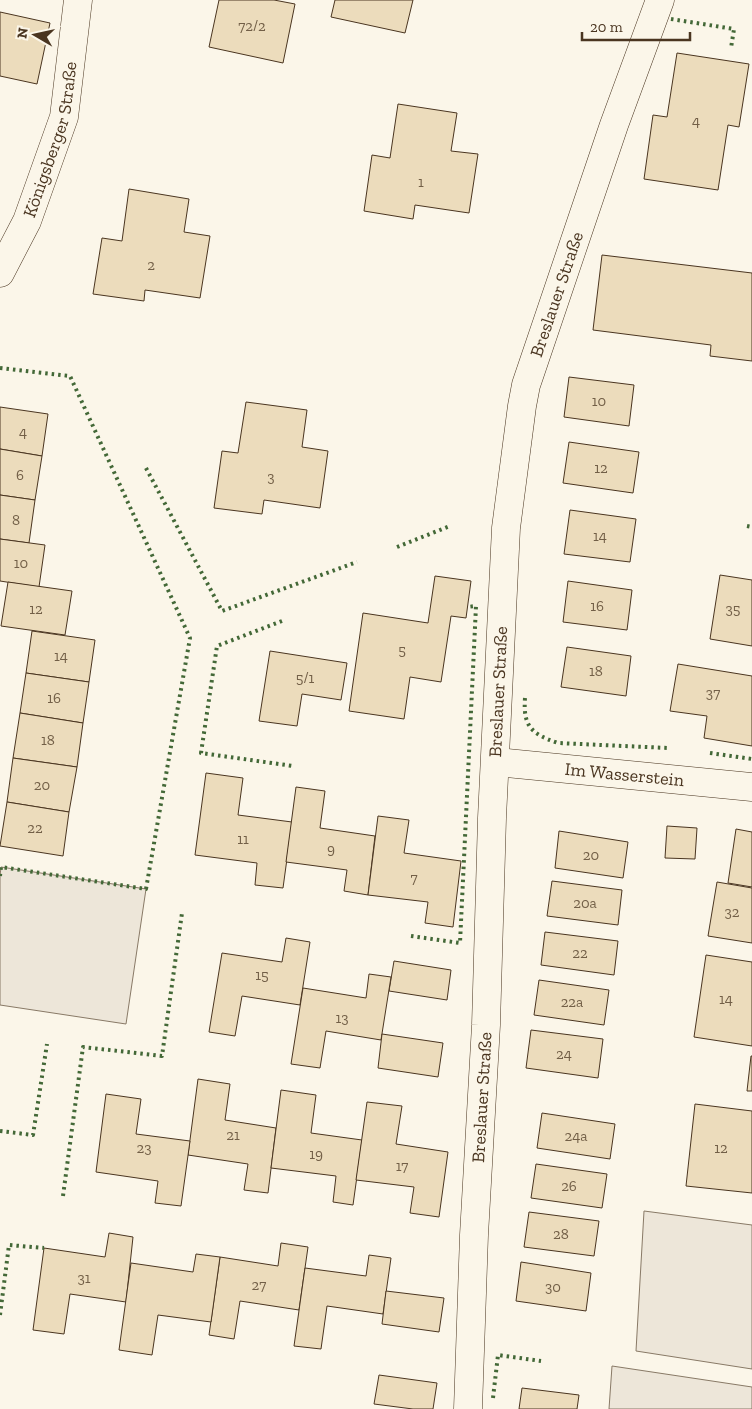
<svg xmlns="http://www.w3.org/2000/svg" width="752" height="1409" font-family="'Zilla Slab',serif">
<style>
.green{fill:#ede6d9;stroke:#887966}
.building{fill:#ecdcbc;stroke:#4a3520}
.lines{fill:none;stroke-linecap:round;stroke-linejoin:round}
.minor-casing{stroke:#4a3520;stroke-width:29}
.minor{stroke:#fbf6e9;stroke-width:28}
.hedge{stroke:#436837;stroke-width:4;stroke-dasharray:2.5 4;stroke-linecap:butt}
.labels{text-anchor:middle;stroke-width:4;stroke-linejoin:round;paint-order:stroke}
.number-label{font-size:15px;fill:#725f47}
.street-label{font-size:18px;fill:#4a3520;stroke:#fbf6e9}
</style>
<rect width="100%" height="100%" fill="#fbf6e9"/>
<g class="green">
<path d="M1,867l145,22 -20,135 -126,-19v-129z"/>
<path d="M644,1211l108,14v144l-116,-18z"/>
<path d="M612,1366l140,21v22h-143z"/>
</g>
<g class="building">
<path d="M219,0h55l21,4 -12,59 -74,-16z"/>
<path d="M335,0h78l-8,33 -74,-16z"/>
<path d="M0,12l50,11 -13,61 -37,-8z"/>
<path d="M677,53l72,11 -10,63 -11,-2 -10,65 -74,-11 9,-64 14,2z"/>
<path d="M398,104l59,9 -6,38 27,3 -9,59 -54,-8 -2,14 -49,-8 8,-56 18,3z"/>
<path d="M129,189l60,10 -5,33 26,4 -10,62 -55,-8 -1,11 -51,-7 9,-56 20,3z"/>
<path d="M602,255l150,18v88l-42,-5 1,-11 -118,-15z"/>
<path d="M569,377l65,8 -5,41 -65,-9z"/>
<path d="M246,402l61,8 -5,37 26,4 -8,57 -56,-8 -2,14 -48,-6 8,-57 16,2z"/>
<path d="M0,407l48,7 -6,42 -42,-7z"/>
<path d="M569,442l70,10 -6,41 -70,-10z"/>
<path d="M0,449l42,7 -7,44 -35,-5z"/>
<path d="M0,495l35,5 -6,43 -29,-4z"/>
<path d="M570,510l66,9 -6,43 -66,-8z"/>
<path d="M0,539l45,6 -6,42 -39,-6z"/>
<path d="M720,575l32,5v66l-42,-7z"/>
<path d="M435,576l36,5 -5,37 -15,-2 -10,66 -31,-5 -6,42 -55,-8 14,-98 65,10z"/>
<path d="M568,581l64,9 -5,40 -64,-8z"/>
<path d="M8,582l64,9 -7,44 -64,-9z"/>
<path d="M32,631l63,9 -6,42 -63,-9z"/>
<path d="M567,647l64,9 -5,40 -65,-9z"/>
<path d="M270,651l77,12 -6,37 -39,-6 -5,32 -38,-5z"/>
<path d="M678,664l74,12v70l-48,-8 3,-22 -37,-5z"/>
<path d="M26,673l63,9 -6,41 -63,-10z"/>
<path d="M20,713l63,10 -6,44 -64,-9z"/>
<path d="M13,758l64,9 -8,45 -62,-10z"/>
<path d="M206,773l37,5 -5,37 54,7 -9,66 -28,-3 2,-22 -62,-8z"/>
<path d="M296,787l29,4 -5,37 55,8 -7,59 -24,-4 3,-21 -61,-8z"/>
<path d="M7,802l62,10 -6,44 -63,-10z"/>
<path d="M378,816l31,4 -5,33 57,8 -8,66 -28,-4 3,-21 -60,-7z"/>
<path d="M667,826l30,2 -2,31 -30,-1z"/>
<path d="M736,829l16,3v55l-24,-4z"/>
<path d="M559,831l69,11 -5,36 -68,-10z"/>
<path d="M552,881l70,9 -4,35 -71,-9z"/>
<path d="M717,882l35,6v55l-44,-7z"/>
<path d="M545,932l73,9 -4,34 -73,-10z"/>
<path d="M286,938l24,4 -10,63 -58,-9 -7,40 -26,-4 13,-79 60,9z"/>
<path d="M706,955l46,7v84l-58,-9z"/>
<path d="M394,961l57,9 -4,30 -58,-9z"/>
<path d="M369,974l22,3 -10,63 -55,-9 -6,37 -29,-4 12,-76 63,10z"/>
<path d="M539,980l70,10 -5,35 -70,-10z"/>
<path d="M531,1030l72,9 -5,39 -72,-10z"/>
<path d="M382,1034l61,9 -5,34 -60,-9z"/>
<path d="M751,1056h1v35h-5z"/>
<path d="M198,1079l32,5 -5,36 51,8 -8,65 -24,-3 4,-26 -60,-9z"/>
<path d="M281,1090l35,5 -5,38 51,7 -9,65 -20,-3 3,-26 -65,-8z"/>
<path d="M106,1094l35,5 -5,35 54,7 -9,65 -26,-3 3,-22 -62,-9z"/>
<path d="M367,1102l35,4 -6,38 52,8 -9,65 -29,-4 4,-26 -58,-7z"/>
<path d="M695,1104l57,7v82l-66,-7z"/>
<path d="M542,1113l73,11 -5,35 -73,-11z"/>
<path d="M536,1164l71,10 -5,34 -71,-10z"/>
<path d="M529,1212l70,9 -5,35 -70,-9z"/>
<path d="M109,1233l24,4 -7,65 -56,-8 -6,40 -31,-4 11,-82 61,9z"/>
<path d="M281,1243l27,4 -9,63 -59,-9 -6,38 -25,-4 11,-78 58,9z"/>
<path d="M196,1254l24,3 -9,65 -53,-7 -6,40 -33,-5 12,-87 62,9z"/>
<path d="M369,1255l22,3 -8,56 -56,-8 -6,43 -27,-3 11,-78 61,8z"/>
<path d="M521,1262l70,11 -5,38 -70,-10z"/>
<path d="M386,1291l58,7 -5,34 -57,-8z"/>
<path d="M379,1375l58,8 -4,26h-20l-39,-5z"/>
<path d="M522,1388l57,7 -2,14h-58z"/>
</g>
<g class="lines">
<g class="minor-casing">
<g id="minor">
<path id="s1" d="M0,273l27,-52 37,-104 14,-117"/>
<path id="s2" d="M496,762l256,25"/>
<path id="s3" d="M468,1409l6,-174 12,-210 6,-207 14,-290 16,-122 4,-21 88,-260 46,-125"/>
</g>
</g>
<use href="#minor" class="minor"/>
<g class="hedge">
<path d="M671,19l63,10 -3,19"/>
<path d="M0,368l70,8 120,262 -44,251 -145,-22 -1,9"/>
<path d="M146,468l76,143 135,-49"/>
<path d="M747,526l5,1"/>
<path d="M397,547l53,-21"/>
<path d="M282,621l-65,25 -16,107 92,13"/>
<path d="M525,698c-2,28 6,36 33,45l110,5"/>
<path d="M710,753l42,6"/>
<path d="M411,936l49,7 16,-337 -9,1"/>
<path d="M0,1131l33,4 14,-91"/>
<path d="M63,1196l20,-149 79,9 20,-143"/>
<path d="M0,1315l9,-70 35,3"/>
<path d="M493,1398l5,-43 43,6"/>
</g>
</g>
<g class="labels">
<g class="number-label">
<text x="252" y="31">72/2</text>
<text x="696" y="126">4</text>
<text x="421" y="187">1</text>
<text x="151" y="270">2</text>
<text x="599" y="406">10</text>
<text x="23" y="437">4</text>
<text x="601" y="473">12</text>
<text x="20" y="480">6</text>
<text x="271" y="482">3</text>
<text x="16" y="525">8</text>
<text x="600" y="541">14</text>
<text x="21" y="568">10</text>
<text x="597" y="611">16</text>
<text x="36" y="614">12</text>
<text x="733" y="614">35</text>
<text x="402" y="655">5</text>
<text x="61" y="661">14</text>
<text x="596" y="676">18</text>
<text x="305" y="683">5/1</text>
<text x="713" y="698">37</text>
<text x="54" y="703">16</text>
<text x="48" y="745">18</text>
<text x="42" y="790">20</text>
<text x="35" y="833">22</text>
<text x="243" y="844">11</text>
<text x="331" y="854">9</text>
<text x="591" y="860">20</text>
<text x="414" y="883">7</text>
<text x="585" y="908">20a</text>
<text x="732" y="917">32</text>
<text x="580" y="958">22</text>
<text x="262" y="980">15</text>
<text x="726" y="1004">14</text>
<text x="572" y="1007">22a</text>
<text x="342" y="1023">13</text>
<text x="564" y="1059">24</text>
<text x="233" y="1140">21</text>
<text x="576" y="1141">24a</text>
<text x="144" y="1153">23</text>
<text x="721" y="1153">12</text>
<text x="316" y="1159">19</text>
<text x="402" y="1171">17</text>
<text x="569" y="1191">26</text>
<text x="561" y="1239">28</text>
<text x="84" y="1283">31</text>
<text x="259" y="1290">27</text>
<text x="553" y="1292">30</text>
</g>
<g class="street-label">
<text dy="6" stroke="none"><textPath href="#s1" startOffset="144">Königsberger Straße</textPath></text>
<text dy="6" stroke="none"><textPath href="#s3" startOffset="1122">Breslauer Straße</textPath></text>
<text dy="6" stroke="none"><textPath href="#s3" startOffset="718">Breslauer Straße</textPath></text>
<text dy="6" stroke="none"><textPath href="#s2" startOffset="129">Im Wasserstein</textPath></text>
<text dy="6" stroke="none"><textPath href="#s3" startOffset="312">Breslauer Straße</textPath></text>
</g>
</g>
<g transform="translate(35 35) rotate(279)" stroke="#fbf6e9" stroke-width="4" paint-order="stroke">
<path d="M0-4L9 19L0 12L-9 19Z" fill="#4a3520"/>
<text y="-8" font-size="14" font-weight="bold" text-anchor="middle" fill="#4a3520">N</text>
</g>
<path d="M582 32v8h108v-8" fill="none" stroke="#4a3520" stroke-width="2.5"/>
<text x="590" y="32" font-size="15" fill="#4a3520" stroke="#fbf6e9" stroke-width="4" paint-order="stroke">20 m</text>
</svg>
